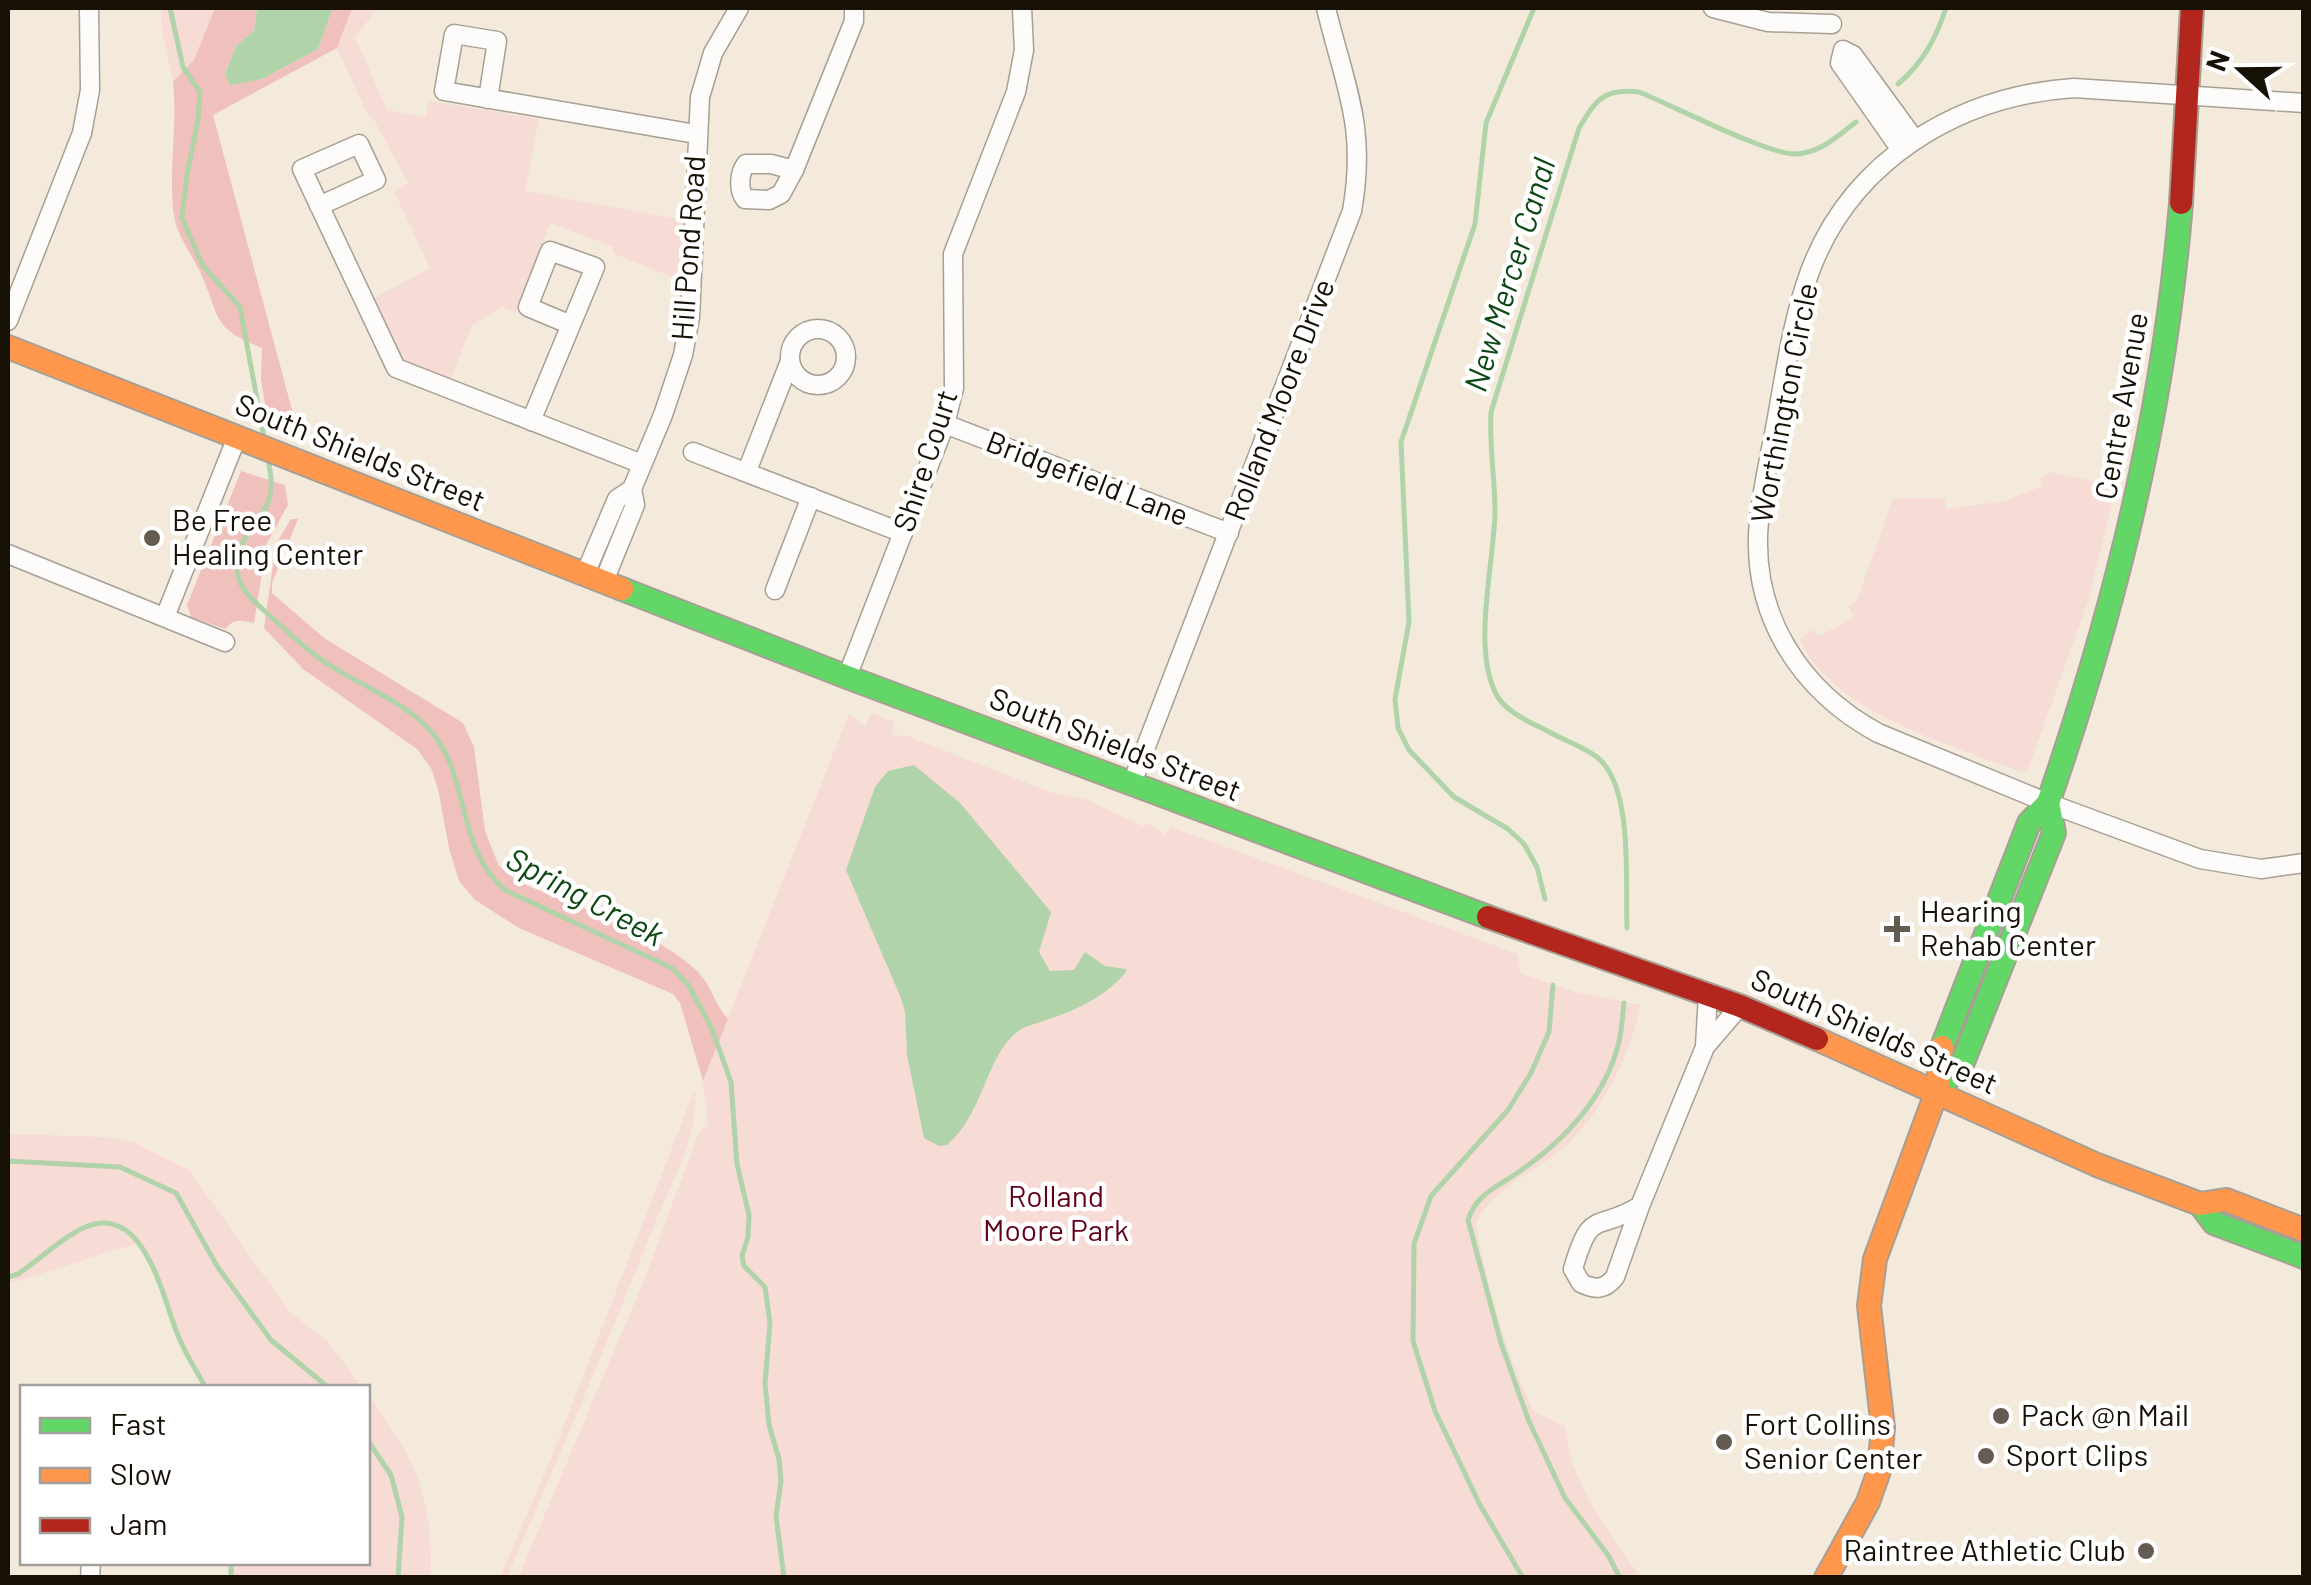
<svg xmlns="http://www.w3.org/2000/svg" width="2311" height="1585" font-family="Barlow,sans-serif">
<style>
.green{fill:#f7dbd5}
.forest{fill:#f0c0bc}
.water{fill:#b0d3a9}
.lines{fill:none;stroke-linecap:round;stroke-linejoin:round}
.stream{stroke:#b0d3a9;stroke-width:5}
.street-casing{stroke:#a79f93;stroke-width:21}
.fast-casing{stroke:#a79f93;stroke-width:26}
.slow-casing{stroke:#a79f93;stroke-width:26}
.jam-casing{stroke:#a79f93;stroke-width:26}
.street{stroke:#fdfcfa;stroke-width:18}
.fast{stroke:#63d668;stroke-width:22}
.slow{stroke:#ff974d;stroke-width:22}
.jam{stroke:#b3261e;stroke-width:22}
.poi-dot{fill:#645c50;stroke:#fff;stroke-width:4}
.labels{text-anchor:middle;stroke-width:9;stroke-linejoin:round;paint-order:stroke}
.street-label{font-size:30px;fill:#171005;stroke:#fff}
.poi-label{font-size:30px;fill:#171005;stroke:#fff;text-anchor:start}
.park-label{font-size:30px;fill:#600019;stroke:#fff}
.water-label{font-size:32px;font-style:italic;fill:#0d4714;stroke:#fff}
</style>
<rect width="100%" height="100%" fill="#f3eadc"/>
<g class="green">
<path d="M161,8h54l-21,52 -21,22 -12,-58z"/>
<path d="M352,8h25l-22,30 32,72 38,7 4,-16 110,18 -14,72 159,29 -2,61 -70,-28 2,-6 -64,-24 -34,90 -14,-6 -30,18 -22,55 -51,-20 -27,-61 58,-31 -36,-77 14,-8 -35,-65 -5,-3 -31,-67z"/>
<path d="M2049,472l64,12 2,6 -26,109 -61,170 -5,3 -8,-2c-66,-26 -187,-60 -215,-131l10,-9 10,6 34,-18 -5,-11 8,-6 36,-103h52l1,11 59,-8 37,-15 -2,-7z"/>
<path d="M871,713l23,9 -2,13 15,1 146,57 33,6 56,27 9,-2 13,11 7,-8 347,127 2,19 55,19 65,13c-8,47 -40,112 -77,143 -28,25 -72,40 -87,76 11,63 30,131 58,188l31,14c6,60 42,104 76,151l-1123,1 127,-300 54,-146 9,-7 -5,-44 146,-367 16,13z"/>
<path d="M695,1089c5,47 -27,100 -44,144 -46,116 -95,230 -144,344h-7l50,-116z"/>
<path d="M8,1134l96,3 29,5 56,28 100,141 39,31 34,45h-156l-28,-50 -24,-73 -16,-21 -130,41z"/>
<path d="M368,1395c49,66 64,99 63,182h-200v-14l137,-1z"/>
</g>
<g class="forest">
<path d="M215,8h42l-3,23 -18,15 -11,27 5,11 32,-5 56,-30 15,-41h19l-15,40 -124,67 82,306 -29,-10 -5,-32 1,-31c-49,-20 -41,-27 -60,-72 -8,-18 -22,-36 -27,-55 -8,-38 3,-97 -2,-139l21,-22z"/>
<path d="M241,471l44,14 3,20 -21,38 -13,80c-13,-3 -20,-5 -29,6l-34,-12 -4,-12z"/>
<path d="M291,519h7l-26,64v10l52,45 139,85 11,24 11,84 14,35 18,15c57,26 138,48 182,92 13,14 16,32 29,46l-25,62 -23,-78 -7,-9 -154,-66 -44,-28 -16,-19 -10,-33 -11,-59 -7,-21 -14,-19 -114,-80 -39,-41 12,-84z"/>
</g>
<g class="water">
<path d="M257,8h76l-15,41 -56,30 -32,6 -5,-11 11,-28 18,-15z"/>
<path d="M914,765l46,38 91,109 -12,40 11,19 24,-1 11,-18 20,14 21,3v3c-21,25 -49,38 -80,48 -9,4 -21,5 -29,12 -31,24 -34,83 -70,113l-8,1 -15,-8 -17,-83 -2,-43 -4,-14 -55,-128 29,-83 13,-16z"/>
</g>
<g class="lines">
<g class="stream">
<path d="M170,8l13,59 17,25 -2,28 -11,55 -5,43 21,48 37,41 24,130"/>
<path d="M1534,8l-48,115 -11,101 -74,218 8,180 -14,77 3,29 11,22 45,47 54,32 16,15 13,23 8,32"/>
<path d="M1898,84c25,-21 38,-46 48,-76"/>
<path d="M268,458c2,13 5,25 2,38 -6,28 -42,44 -31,83 4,14 18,25 29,35 18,16 37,35 58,49 32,21 68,34 97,60 50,45 29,122 82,167l167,78 17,18 23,43 19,53 6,82 12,51 -1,22 -6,19 2,10 21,21 5,36 -5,60 4,42 10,34 2,22 -5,35 8,62"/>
<path d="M1627,928c-2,-44 7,-140 -29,-170 -12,-10 -32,-17 -47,-25 -19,-10 -45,-20 -55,-39 -24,-47 -2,-130 -1,-182 0,-34 -6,-66 -4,-100l88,-284c17,-28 24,-40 60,-36 33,13 125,61 155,62 25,0 44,-18 62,-32"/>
<path d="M8,1161l112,6 56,26 41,73 54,74 58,48"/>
<path d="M8,1277l10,-3c21,-14 41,-34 63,-45 62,-31 81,66 96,104 7,19 19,37 29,55"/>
<path d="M368,1441l23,34 11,42 -4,61"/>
<path d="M231,1578v-16"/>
<path d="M1523,1578l-43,-73 -45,-94 -22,-70 1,-97 17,-48 77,-86 23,-37 18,-41 4,-47"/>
<path d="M1620,1578l-12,-23 -43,-57 -37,-79 -27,-76 -33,-123c9,-28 32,-34 55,-51 41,-29 80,-70 94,-120 5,-14 5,-31 7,-46"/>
</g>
<g class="street-casing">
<g id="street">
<path d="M1713,8l55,14 64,2"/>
<path d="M488,99l9,-58 -43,-7 -10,57 252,43"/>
<path d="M2304,103l-230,-15c-117,8 -224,73 -265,186 -17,47 -24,100 -33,149 -6,33 -14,66 -17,98 -9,92 40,169 119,212l170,70 152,56 61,10 43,-6"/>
<path d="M1901,150l-61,-87 3,-13 10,5 62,85"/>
<path d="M746,164h25l23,6 -13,24 -12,6 -24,-1c-7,-9 -6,-26 1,-35z"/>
<path d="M794,170l60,-149v-13"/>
<path d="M319,206l57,-26 -17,-36 -57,25 94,199 246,96"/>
<path d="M8,321l74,-188 8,-43 -1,-82"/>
<circle cx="818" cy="357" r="28"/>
<path d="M531,421l64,-154 -45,-16 -22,56 43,18"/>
<path d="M945,424l284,109"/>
<path d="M693,452l210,81"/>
<path d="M747,471l43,-110"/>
<path d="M8,554l217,88"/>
<path d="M585,574l32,-75 15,-10 31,-74 20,-60 7,-38 10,-220 13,-44 26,-45"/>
<path d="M604,581l31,-76 -3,-16"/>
<path d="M775,590l36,-93"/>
<path d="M165,617l72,-180"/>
<path d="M847,677l98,-253 9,-36 -1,-134 63,-162 8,-42 -2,-42"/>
<path d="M1132,783l220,-572c15,-85 -7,-124 -26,-203"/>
<path d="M1705,1046l3,-52"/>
<path d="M1640,1206l-25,71c-10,13 -20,13 -34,6l-8,-14c18,-62 22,-36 67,-63l65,-159 35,-41"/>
<path d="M90,1578l1,-16"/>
</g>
</g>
<g class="fast-casing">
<g id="fast">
<path d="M622,589l225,88 641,240"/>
<path d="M1942,1047l87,-224 19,-20c68,-197 116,-392 133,-600"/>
<path d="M1937,1091l26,-29 91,-229 -6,-30"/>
<path d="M2200,1204l14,19 90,34"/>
</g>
</g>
<g class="slow-casing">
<g id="slow">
<path d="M8,347l614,242"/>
<path d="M1817,1039l280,126 103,39 26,-4 78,30"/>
<path d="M1826,1578l42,-76 11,-31 4,-43 -14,-122 6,-47 62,-168 5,-44"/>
</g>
</g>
<g class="jam-casing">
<g id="jam">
<path d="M2181,203l11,-195"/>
<path d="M1488,917l252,89 77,33"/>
</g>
</g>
<use href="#street" class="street"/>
<use href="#fast" class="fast"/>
<use href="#slow" class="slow"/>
<use href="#jam" class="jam"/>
</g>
<g class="poi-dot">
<circle cx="152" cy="538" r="10"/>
<path d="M1892 914h10v10h10v10h-10v10h-10v-10h-10v-10h10z"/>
<circle cx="2001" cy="1416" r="10"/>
<circle cx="1724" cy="1442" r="10"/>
<circle cx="1986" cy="1456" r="10"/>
<circle cx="2146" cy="1551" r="10"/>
</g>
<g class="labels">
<g class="street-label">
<text transform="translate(689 248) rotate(-86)" y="10">Hill Pond Road</text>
<text transform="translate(1280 400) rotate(-69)" y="10">Rolland Moore Drive</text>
<text transform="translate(1785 403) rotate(-79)" y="10">Worthington Circle</text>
<text transform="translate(2122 406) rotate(-80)" y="10">Centre Avenue</text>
<text transform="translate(360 453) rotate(22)" y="10">South Shields Street</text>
<text transform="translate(926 461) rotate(-72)" y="10">Shire Court</text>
<text transform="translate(1087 479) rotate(21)" y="10">Bridgefield Lane</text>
<text transform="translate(1115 745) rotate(21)" y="10">South Shields Street</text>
<text transform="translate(1874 1032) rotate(24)" y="10">South Shields Street</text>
</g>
<g class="poi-label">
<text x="172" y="531">Be Free<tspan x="172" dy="34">Healing Center</tspan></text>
<text x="1920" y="922">Hearing<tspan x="1920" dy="34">Rehab Center</tspan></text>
<text x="2021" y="1426">Pack @n Mail</text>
<text x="1744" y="1435">Fort Collins<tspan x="1744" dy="34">Senior Center</tspan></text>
<text x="2006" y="1466">Sport Clips</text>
<text x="2126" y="1561" text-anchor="end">Raintree Athletic Club</text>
</g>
<g class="park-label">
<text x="1056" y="1207">Rolland<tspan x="1056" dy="34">Moore Park</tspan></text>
</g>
<g class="water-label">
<text transform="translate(1510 275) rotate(-73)" y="11">New Mercer Canal</text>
<text transform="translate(585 897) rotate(28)" y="11">Spring Creek</text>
</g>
</g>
<rect width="2311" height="1585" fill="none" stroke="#171005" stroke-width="20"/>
<rect x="20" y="1385" width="350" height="180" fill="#ffffff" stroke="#a29f9b" stroke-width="2.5"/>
<rect x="40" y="1418" width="50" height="15" fill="#63d668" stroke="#a29f9b" stroke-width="2.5"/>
<text x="110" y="1435" font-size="30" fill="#171005">Fast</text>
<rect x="40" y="1468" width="50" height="15" fill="#ff974d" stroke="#a29f9b" stroke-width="2.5"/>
<text x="110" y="1485" font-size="30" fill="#171005">Slow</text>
<rect x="40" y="1518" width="50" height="15" fill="#b3261e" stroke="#a29f9b" stroke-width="2.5"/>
<text x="110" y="1535" font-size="30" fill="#171005">Jam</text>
<g transform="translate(2241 70) rotate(291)" stroke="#ffffff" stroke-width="8" paint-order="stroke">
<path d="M0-8L18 38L0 25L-18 38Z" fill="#171005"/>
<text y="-15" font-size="28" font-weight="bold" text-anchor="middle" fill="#171005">N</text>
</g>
</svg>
